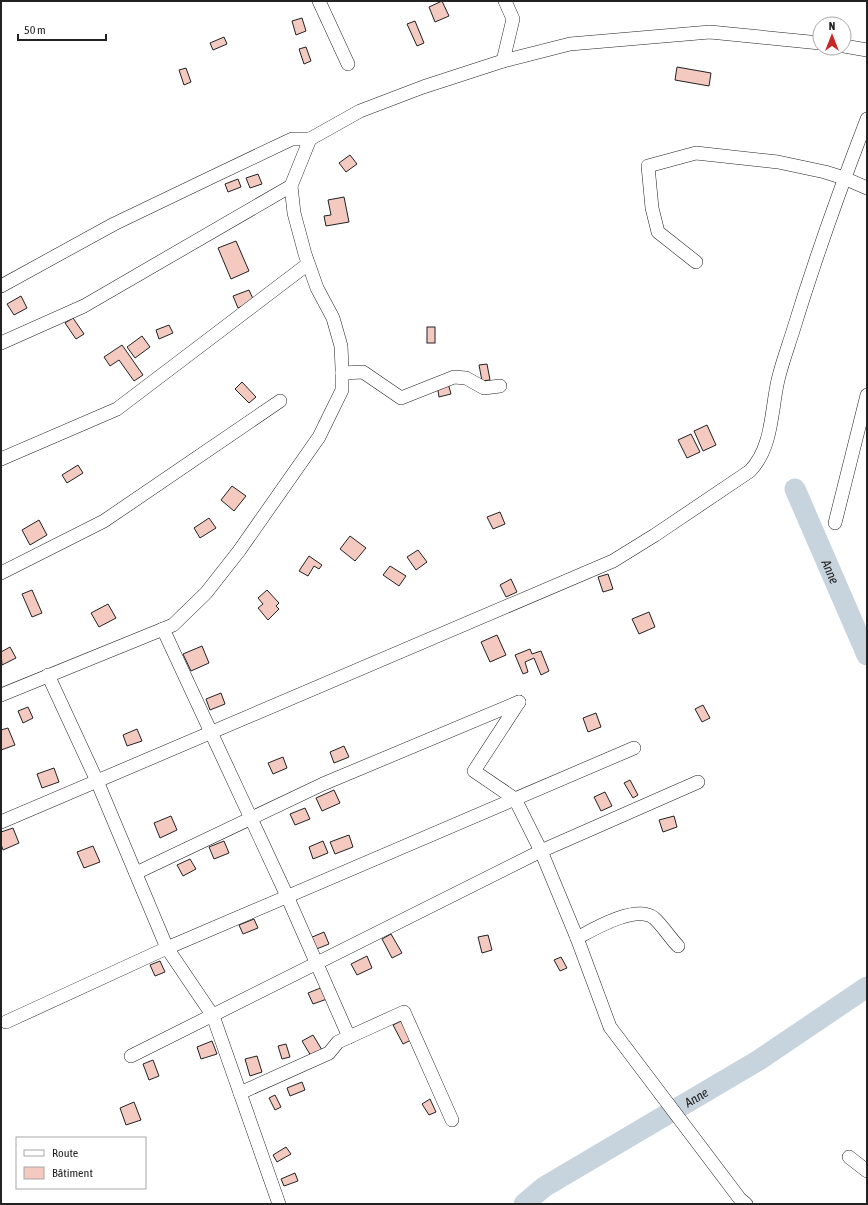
<svg xmlns="http://www.w3.org/2000/svg" width="868" height="1205" font-family="'Asap Condensed',sans-serif">
<style>
.lines{fill:none;stroke-linecap:round;stroke-linejoin:round}
.river{stroke:#c7d3dd;stroke-width:21}
.building{fill:#f3c9c0;stroke:#222}
.minor-casing{stroke:#222;stroke-width:14}
.minor{stroke:#fff;stroke-width:13}
.labels{text-anchor:middle;stroke-width:3;stroke-linejoin:round;paint-order:stroke}
.water-label{font-size:13px;font-style:italic;fill:#222;stroke:#fff}
</style>
<rect width="100%" height="100%" fill="#fff"/>
<g class="lines">
<g class="river">
<path id="s1" d="M795,489l72,166"/>
<path id="s2" d="M524,1204l20,-17 215,-127 108,-73"/>
</g>
</g>
<g class="building">
<path d="M442,1l7,15 -14,6 -6,-15z"/>
<path d="M302,18l4,13 -10,4 -4,-14z"/>
<path d="M415,21l9,22 -7,3 -10,-22z"/>
<path d="M224,37l3,7 -14,6 -3,-7z"/>
<path d="M306,47l5,14 -7,3 -5,-15z"/>
<path d="M677,67l34,6 -2,13 -34,-6z"/>
<path d="M186,68l5,14 -7,3 -5,-15z"/>
<path d="M350,155l7,9 -11,8 -7,-9z"/>
<path d="M258,174l4,10 -12,4 -4,-10z"/>
<path d="M238,179l3,8 -13,5 -3,-8z"/>
<path d="M344,197l5,25 -23,4 -2,-10 7,-1 -3,-15z"/>
<path d="M236,241l13,30 -18,8 -13,-31z"/>
<path d="M249,290l5,11 -16,7 -5,-12z"/>
<path d="M21,296l6,12 -13,7 -7,-11z"/>
<path d="M73,318l11,16 -8,5 -11,-16z"/>
<path d="M169,325l4,8 -14,6 -3,-9z"/>
<rect x="427" y="327" width="8" height="16"/>
<path d="M142,336l8,11 -15,11 -8,-11z"/>
<path d="M122,345l21,30 -9,6 -15,-21 -9,6 -6,-9z"/>
<path d="M487,364l3,16 -8,1 -3,-16z"/>
<path d="M242,382l14,15 -7,6 -14,-14z"/>
<path d="M448,383l3,11 -12,3 -2,-12z"/>
<path d="M707,425l9,20 -13,6 -9,-20z"/>
<path d="M691,434l9,18 -13,6 -9,-18z"/>
<path d="M78,465l5,8 -16,10 -5,-8z"/>
<path d="M232,486l14,10 -12,15 -13,-11z"/>
<path d="M500,512l5,12 -12,5 -6,-12z"/>
<path d="M209,518l7,10 -16,10 -6,-10z"/>
<path d="M39,520l8,15 -17,10 -8,-15z"/>
<path d="M350,536l16,12 -11,13 -15,-12z"/>
<path d="M418,550l9,12 -11,8 -9,-13z"/>
<path d="M309,556l13,9 -3,4 -5,-3 -6,10 -9,-5z"/>
<path d="M390,566l16,10 -7,10 -16,-11z"/>
<path d="M608,574l5,15 -10,3 -5,-15z"/>
<path d="M511,579l6,13 -11,5 -6,-12z"/>
<path d="M32,590l10,23 -10,4 -10,-23z"/>
<path d="M267,590l12,13 -3,3 3,3 -11,11 -10,-12 5,-4 -5,-6z"/>
<path d="M108,604l8,14 -17,9 -8,-14z"/>
<path d="M649,612l6,15 -16,7 -7,-15z"/>
<path d="M497,635l9,20 -16,7 -9,-20z"/>
<path d="M202,646l7,17 -18,8 -8,-17z"/>
<path d="M10,647l6,11 -14,7 -1,-13z"/>
<path d="M530,649l2,5 9,-3 8,20 -8,4 -7,-17 -9,4 3,10 -5,2 -8,-19z"/>
<path d="M221,693l4,11 -15,6 -4,-11z"/>
<path d="M703,705l7,13 -8,4 -7,-13z"/>
<path d="M28,707l5,11 -10,5 -5,-12z"/>
<path d="M596,713l5,14 -13,5 -5,-14z"/>
<path d="M8,728l7,17 -14,5v-20z"/>
<path d="M137,729l5,12 -15,5 -4,-11z"/>
<path d="M344,746l5,11 -15,6 -4,-11z"/>
<path d="M283,757l4,11 -14,6 -5,-11z"/>
<path d="M54,768l5,14 -17,6 -5,-14z"/>
<path d="M630,780l8,15 -5,3 -9,-15z"/>
<path d="M334,790l6,13 -18,8 -6,-13z"/>
<path d="M605,792l7,14 -11,5 -7,-14z"/>
<path d="M305,808l5,11 -15,6 -5,-11z"/>
<path d="M171,816l6,14 -17,8 -6,-15z"/>
<path d="M674,816l3,11 -14,5 -4,-12z"/>
<path d="M13,828l6,15 -16,7 -2,-6v-12z"/>
<path d="M349,835l4,12 -18,7 -5,-12z"/>
<path d="M224,841l5,12 -15,6 -5,-12z"/>
<path d="M323,841l5,12 -15,6 -4,-12z"/>
<path d="M93,846l7,16 -16,6 -7,-16z"/>
<path d="M190,859l6,10 -13,7 -6,-11z"/>
<path d="M254,919l4,9 -15,6 -4,-9z"/>
<path d="M324,932l5,12 -15,6 -4,-12z"/>
<path d="M391,934l11,19 -10,5 -10,-19z"/>
<path d="M488,935l4,15 -10,3 -4,-16z"/>
<path d="M367,956l5,12 -15,7 -6,-11z"/>
<path d="M561,957l6,11 -7,3 -6,-11z"/>
<path d="M160,961l5,11 -10,4 -5,-11z"/>
<path d="M323,987l4,12 -14,5 -5,-11z"/>
<path d="M401,1021l10,19 -8,4 -10,-19z"/>
<path d="M313,1035l9,15 -11,6 -9,-15z"/>
<path d="M212,1041l5,13 -16,5 -4,-12z"/>
<path d="M286,1044l4,13 -8,2 -4,-13z"/>
<path d="M257,1056l5,16 -12,4 -5,-17z"/>
<path d="M153,1060l6,16 -10,4 -6,-16z"/>
<path d="M302,1082l3,8 -15,6 -3,-8z"/>
<path d="M275,1095l6,12 -6,3 -6,-12z"/>
<path d="M430,1099l6,13 -7,3 -7,-11z"/>
<path d="M134,1102l7,18 -15,5 -6,-17z"/>
<path d="M286,1147l5,7 -14,8 -4,-7z"/>
<path d="M295,1173l3,8 -14,5 -3,-7z"/>
</g>
<g class="lines">
<g class="minor-casing">
<g id="minor">
<path d="M319,1l29,63"/>
<path d="M844,46l23,4"/>
<path d="M503,61l10,-42 -8,-18"/>
<path d="M696,262l-38,-30 -6,-24 -4,-42 48,-13 82,9 47,10 19,6 23,10"/>
<path d="M1,286l113,-62 98,-47 80,-38h18"/>
<path d="M1,343l83,-37 207,-120"/>
<path d="M342,373l21,-1 38,26 53,-21 12,1 18,10 16,-2"/>
<path d="M1,459l116,-50 191,-145"/>
<path d="M835,523l32,-128"/>
<path d="M1,573l103,-52 176,-120"/>
<path d="M163,629l124,267 62,141"/>
<path d="M48,675l49,106 70,167 46,68 66,188"/>
<path d="M1,695l172,-70 33,-32 33,-42 80,-114 23,-47v-22l-1,-22 -8,-28 -16,-30 -12,-34 -11,-41 -3,-27 19,-47 50,-28 63,-24 80,-26 67,-17 140,-12 110,11"/>
<path d="M519,702l-45,69 41,28 26,52 36,87 33,89 130,172 6,5"/>
<path d="M1,822l612,-261 42,-26 95,-64c23,-24 21,-61 28,-91 4,-17 10,-33 15,-49 22,-72 47,-142 74,-212"/>
<path d="M136,873l187,-89 196,-82"/>
<path d="M577,938c17,-9 59,-34 77,-20 9,8 16,20 24,28"/>
<path d="M6,1022l161,-74 467,-200"/>
<path d="M131,1056l410,-205 157,-69"/>
<path d="M240,1093l89,-40 9,-11 66,-30 48,108"/>
<path d="M849,1157l18,14"/>
</g>
</g>
<use href="#minor" class="minor"/>
</g>
<g class="labels">
<g class="water-label">
<text dy="5" stroke="none"><textPath href="#s1" startOffset="90">Anne</textPath></text>
<text dy="5" stroke="none"><textPath href="#s2" startOffset="203">Anne</textPath></text>
</g>
</g>
<rect width="868" height="1205" fill="none" stroke="#222222" stroke-width="4"/>
<rect x="16" y="1137" width="130" height="52" fill="#ffffff" stroke="#a7a7a7"/>
<rect x="24" y="1150" width="20" height="6" fill="#ffffff" stroke="#a7a7a7"/>
<text x="52" y="1157" font-size="12" fill="#222222">Route</text>
<rect x="24" y="1167" width="20" height="12" fill="#f3c9c0" stroke="#a7a7a7"/>
<text x="52" y="1177" font-size="12" fill="#222222">Bâtiment</text>
<g transform="translate(832 36)"><circle r="19" fill="#ffffff" stroke="#a7a7a7"/>
<path d="M0-3L7 15L0 10L-7 15Z" fill="#c62828"/>
<text y="-6" font-size="11" font-weight="bold" text-anchor="middle" fill="#222222">N</text>
</g>
<path d="M18 34v6h88v-6" fill="none" stroke="#222222" stroke-width="2"/>
<text x="24" y="34" font-size="12" fill="#222222" stroke="#ffffff" stroke-width="3" paint-order="stroke">50 m</text>
</svg>
